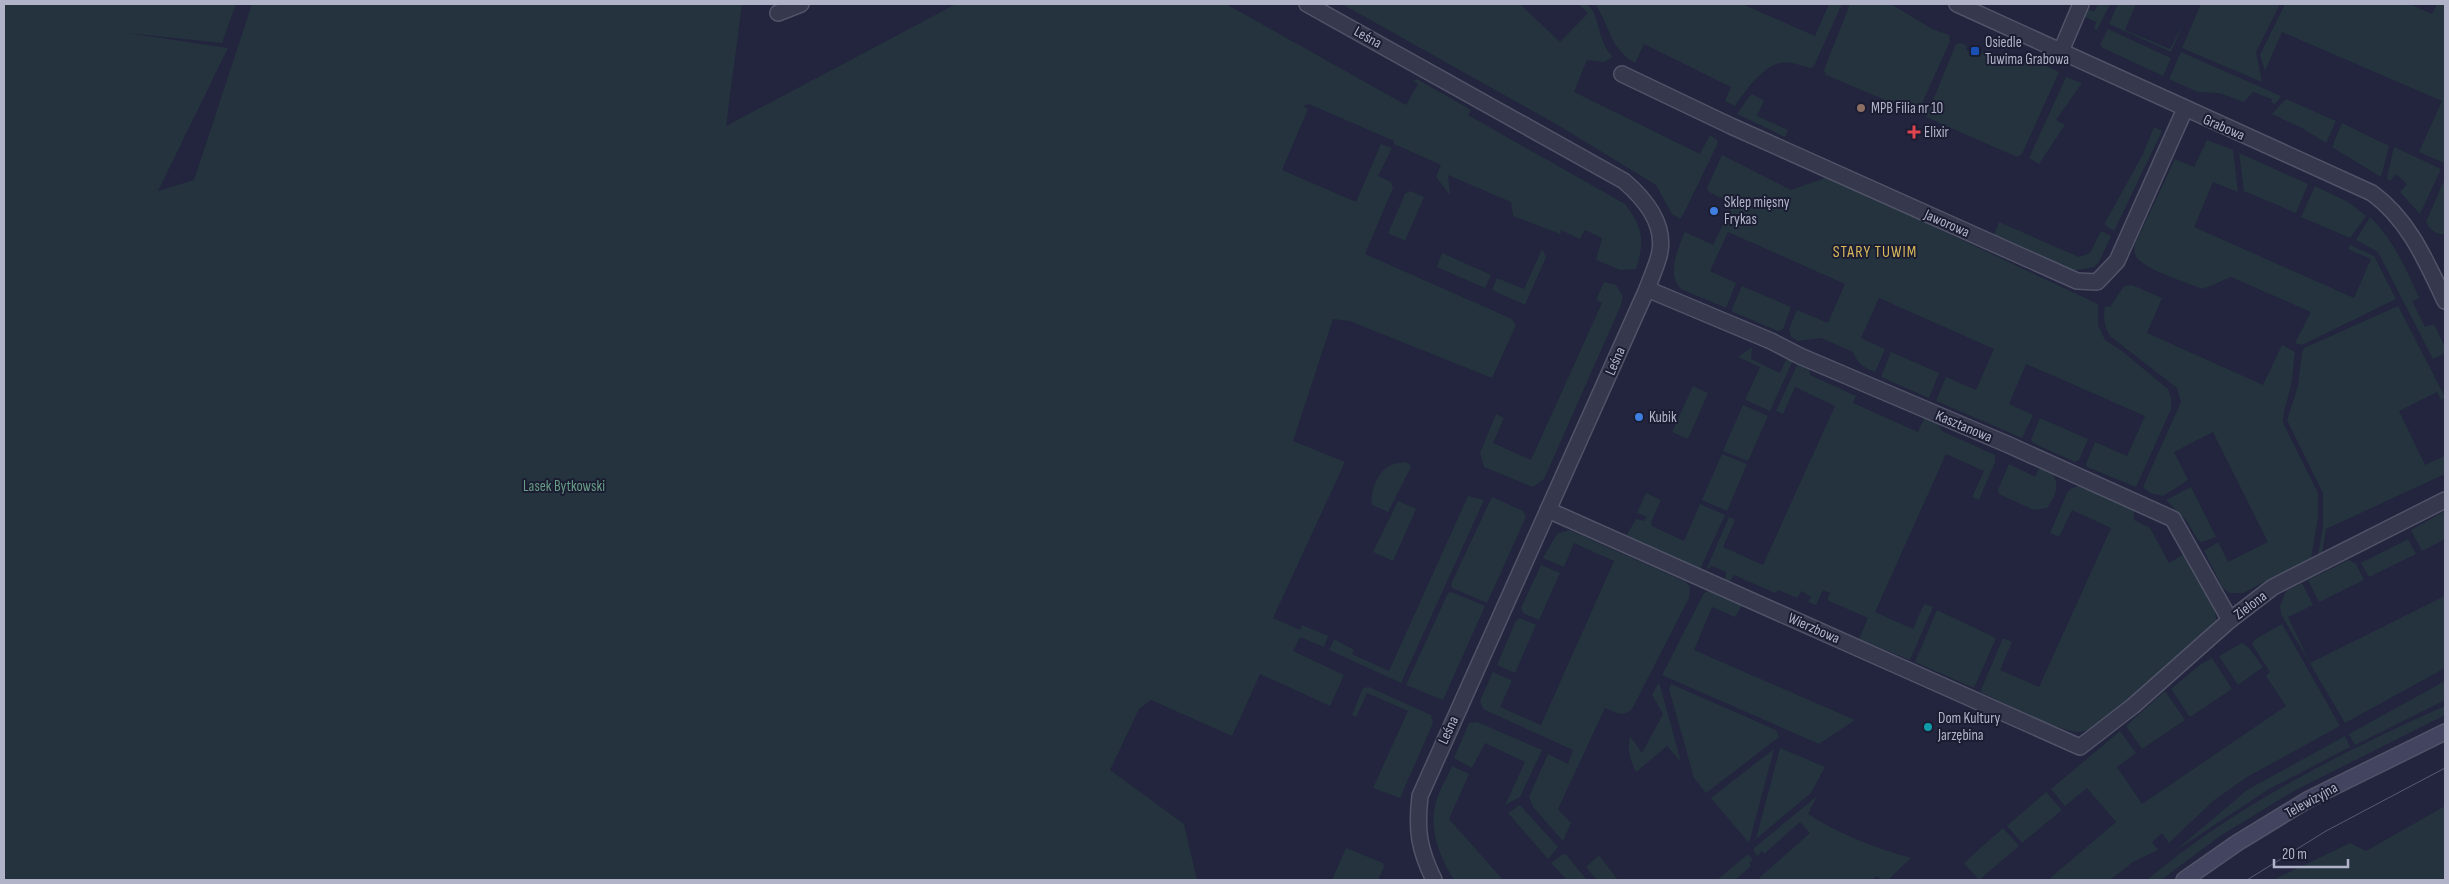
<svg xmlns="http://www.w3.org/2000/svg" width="2449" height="884" font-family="'Sofia Sans Condensed',sans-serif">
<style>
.green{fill:#24333e}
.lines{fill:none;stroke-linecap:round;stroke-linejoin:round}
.minor-casing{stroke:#515368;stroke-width:18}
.secondary-casing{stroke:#515368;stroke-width:18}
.minor{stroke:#36384d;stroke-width:15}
.secondary{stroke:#434560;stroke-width:15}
.tram{stroke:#575a74;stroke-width:1}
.transit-dot{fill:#1a4fb4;stroke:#1b1d32;stroke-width:2}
.education-dot{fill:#8d6e63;stroke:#1b1d32;stroke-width:2}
.health-dot{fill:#e0444e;stroke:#1b1d32;stroke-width:2}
.shop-dot{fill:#3f7fe0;stroke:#1b1d32;stroke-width:2}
.culture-dot{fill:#0f9aa8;stroke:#1b1d32;stroke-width:2}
.labels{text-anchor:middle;stroke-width:4;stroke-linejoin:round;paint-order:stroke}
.street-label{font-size:15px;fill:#b1b3c9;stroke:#1b1d32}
.poi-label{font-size:15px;fill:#b1b3c9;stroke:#1b1d32;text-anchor:start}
.park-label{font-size:15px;fill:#679b83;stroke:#1b1d32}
.neighbourhood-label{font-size:16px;letter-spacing:1px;fill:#daba5b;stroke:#1b1d32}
</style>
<rect width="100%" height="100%" fill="#22253d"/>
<g class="green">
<path d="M4,4h232l-14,39 -95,-10 101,15 -70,143 36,-11 58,-176h490l-16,122 230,-122h270l180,101 12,-21 -5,-3 4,-2 54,31 -3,5 157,89c18,24 20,37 11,65l-16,1 -24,-10 6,-22 -17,-8 -5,9 -19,-9 -1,4 -47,-18 -2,-14 -63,-27 2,20 -14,-18 5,-12 -47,-21v-3l-85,-37 -6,2 5,3 -26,61 74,32 25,-58 11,4 -14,28 13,6 2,6 -28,66 147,65 4,6 -24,53 -142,-57 -17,-2 -40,122 52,21 -72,156 27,12 2,-5 26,11 -4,11 -24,-10 -7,14 51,24 -14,31 -70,-32 -28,62 -81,-36 -12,9 -29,61 74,54 13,56h-1193z"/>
<path d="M1342,4h178l40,38 28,-29 -10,-9h9c15,13 8,34 26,53l-9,5 -17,-2 -13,32 126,62 10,-19 7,5v5l-34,70 -3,4 -8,-5 -16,-29 -100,-61z"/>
<path d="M1595,4h147l73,32 14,-32h13l-28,62 -3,2c-9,-2 -22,-7 -31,-5 -18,4 -35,28 -45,43l-10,-5 6,-14 -87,-43 -9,19c-25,-14 -25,-37 -40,-59z"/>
<path d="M1850,4h41l41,25 17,6 1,6 -31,69 -3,3 -90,-38 -2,-5z"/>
<path d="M2098,4h12l-13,26 -3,-1 2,-7 -11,-5 3,-8 6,3z"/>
<path d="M2118,4h18l-11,26 45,19 15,-29 -14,32 -62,-28z"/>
<path d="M2201,4h79l-24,48 6,30 -80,-34z"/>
<path d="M2285,4h125l22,10 5,-10h8l-1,159 -25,-11 23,-51 -160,-69 -17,39 -5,-16z"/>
<path d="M2108,29l63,29 -8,18 -60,-28 -3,-3z"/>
<path d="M1961,43l6,3 -1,4 14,6 3,-4 48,7 28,13 -37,82 -5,3 -91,-40 30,-73z"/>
<path d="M2181,52l100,44 -6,8 -4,-2 1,-3 -19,-7 -9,10 -25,-9 -21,-1 -29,-13z"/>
<path d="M2066,77l16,6 -26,37 9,5 -26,39 -10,-6z"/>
<path d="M1751,94l13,6 -7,16 31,14 -3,7 -48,-23z"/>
<path d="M2286,99l50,22 -10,22 -24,-15 -30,-14z"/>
<path d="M2342,123l47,23 -8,31 -49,-30z"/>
<path d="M2154,127l8,4 -48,100 -8,-5 -1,-3 38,-69z"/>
<path d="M2207,140l26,10 5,42 -25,-10 -19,45 160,71 17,-39 -23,-10 2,-4 24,11 22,43 -94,46 -7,-2 16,-31 -80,-35 -28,12c-18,-7 -52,-17 -65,-30 -4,-4 -4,-9 -3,-15l40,-85 19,8z"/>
<path d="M2394,147l47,22 -21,45 -20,-22 7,-8 -11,-10 -6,7 -3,-3z"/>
<path d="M2239,153l69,31 -12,29 -52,-22z"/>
<path d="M1722,155l69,35 37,-13 270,127v21l7,15 17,11 46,38 3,9v11l-35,78 -49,-20 -1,-3 9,-22 32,14 18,-40 -119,-52 -17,40 24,11 -11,23 -86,-37 10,-24 30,13 18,-41 -115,-51 -18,40 24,11 -10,23c-12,-5 -17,-8 -22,-20l-32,-14 -23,3 -7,-4 -2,-8 8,-19 31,13 17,-39 -117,-52 -18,39 26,12 -10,25 -45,-19c-15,-15 -3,-41 4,-57l28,13 20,-41 -24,-12 -2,-4z"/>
<path d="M2445,178v56c-8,1 -15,-4 -19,-12z"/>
<path d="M2315,186l33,16 18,14 -16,22 -49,-21z"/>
<path d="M1410,191l14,6 -19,44 -17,-8 17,-39z"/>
<path d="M2370,217c22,21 37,53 49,81l-7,3 13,26 9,-3 11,23v6l-12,6 -55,-107 -22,-12z"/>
<path d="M1999,222l80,35 11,-4 11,-22 10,5 -12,26 -5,5 -22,4 -78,-36z"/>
<path d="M1542,249l4,8 -21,48 -33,-15 5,-12 27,11z"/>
<path d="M1442,253l49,22 -6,13 -48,-21z"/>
<path d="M1604,282l12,3 7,11 -2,9 -77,174 -11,8 -49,-20 -4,-14 16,-39 8,4 -11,25 38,17 71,-157 -6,-3z"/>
<path d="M2132,285l30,13 -15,35 116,52 19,-40 13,7 -4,34 -7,25 -1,12 35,70v25l-7,40 -68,35h-14l-6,-5 -19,-37 14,-9 10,20 40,-20 -55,-110 -39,20 14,28 -25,16 -13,-3 -7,-6 38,-85 -4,-14 -66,-51c-7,-10 -8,-19 -6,-31l5,1 14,-21z"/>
<path d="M1742,286l49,21 -8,22 -5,2 -45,-19 -1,-3z"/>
<path d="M2398,306l47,91 -4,3 -4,-8 -38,19 26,54 20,-9v18l-119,55 -4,25 -4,1 5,-28v-34l-36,-73 11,-34 4,-34 2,-4z"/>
<path d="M1752,347l-1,12 29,14 8,-18 6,3 -24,53 -25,-11 15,-33 -22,-10z"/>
<path d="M1891,352l48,21 -10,25 -48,-21z"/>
<path d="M1799,361l9,3 2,11 46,21 -3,7 65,29 7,-16 10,3 7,12 53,24v7l-16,38 -7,-3 12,-26 -38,-17 -71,158 38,17 11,-25 9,3 -23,53 -51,-21 9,-21 -41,-18 3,-7 -7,-3 -7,15 -8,-3 3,-5 -9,-6 -5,7 -19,-8 -3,3 -41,-18 -5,7 -4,-2 1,-8 -14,-6 -6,4 23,-53 6,3 -12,27 40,18 72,-159 -40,-19 -12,27 -7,-3z"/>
<path d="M1693,386l15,7 -20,46 -16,-7z"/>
<path d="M1743,405l25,11 -20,45 -25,-10z"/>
<path d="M2040,418l48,21 -9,21 -4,2 -42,-19 -2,-4z"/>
<path d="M1722,454l25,10 -20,47 -25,-11z"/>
<path d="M1404,462l6,2 1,3 -23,45 -16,-7c-3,-10 5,-30 13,-36 6,-5 12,-6 19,-7z"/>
<path d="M2009,464l26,13 6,-13c20,12 19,27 6,44l-13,2 -35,-16 -1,-5z"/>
<path d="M2082,485l52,22v13l16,8 19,35 17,-10c11,21 31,45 30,69 -24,21 -111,110 -137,110 -19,0 -78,-31 -99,-40l23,-54 9,4 -12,28 39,17 72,-159 -39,-18 -13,27 -9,-4 17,-40 5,-5z"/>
<path d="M2191,487l25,50 -15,5 -4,-3 -10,-18 -21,-21z"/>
<path d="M1646,493l15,7 -10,22 1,4 32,15 16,-37 25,11 -25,54 -74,-33 10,-17 8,2 3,-4 -10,-4z"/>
<path d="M1468,496l16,4 -83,183 -72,-33 5,-11 20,11 -2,4 37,17z"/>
<path d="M1492,497l31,14 3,6 -39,86 -35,-15 -1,-4z"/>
<path d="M1398,501l18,8 -23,52 -20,-9z"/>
<path d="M2445,511v28l-23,12 -11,-21z"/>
<path d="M1569,530l117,52 4,5 -1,11 -57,111c-10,9 -16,3 -27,-1l-47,101 13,14 -8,18 -30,-34 -4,-10 19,-43 20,10 5,-14 -90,-41 -3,-8 13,-29 19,9 -12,26 41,18 73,-164 -40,-18 -10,24 -21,-9 14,-24z"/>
<path d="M2408,539l8,15 -47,23 -8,-14z"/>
<path d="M2349,560l7,4 8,16 -45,22 -11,-22z"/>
<path d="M1541,565l19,8 -21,47 -16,-7 -2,-5z"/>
<path d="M2302,583l11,22 -25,12 22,46 135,-67v72l-100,55 -64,-109 -1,-8 6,-15z"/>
<path d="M1709,591l33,14 -7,12 -23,-10 -18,43 161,70 -36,24 -157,-69 42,-82z"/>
<path d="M1451,592l34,14 -42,94 -37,-15 42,-92z"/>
<path d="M1937,610l59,28 -22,50 -59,-26z"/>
<path d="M1520,618l16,7 -21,48 -18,-8 19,-45z"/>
<path d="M2282,624l58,102 -93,51 -34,24 -44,42 -7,-10 -10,9 6,8 -25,12 -23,18h-62l68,-58 -29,-34 -22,18 -14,-17 69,-58 16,22 -19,14 25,37 144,-98 -20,-30 4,-4 -18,-28 2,-4z"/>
<path d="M2242,643l7,5 14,19 -25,18 -19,-29z"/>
<path d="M2212,658l20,31 -42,28 -19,-28 30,-25z"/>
<path d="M2445,681v19l-90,45 -6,-11z"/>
<path d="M1659,682l22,80 -14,-16 -31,26c-6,-12 -9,-23 -6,-36l12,17 21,-39 -11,-19z"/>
<path d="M1671,684l105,46 3,7 -73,56 -12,-15 -25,-89z"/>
<path d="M1369,687l62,28 2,8 -33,75 -27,-10 35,-77 -41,-18 -11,24 -4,-2 11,-27z"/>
<path d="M2165,691l20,29 -43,29 -16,-23z"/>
<path d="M2445,706v9l-153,77 -72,44 -59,44h-14c83,-71 198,-130 298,-174z"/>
<path d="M1477,722l65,28 -22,47 -15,8 20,-43 -40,-19 -13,25 -18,-10 15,-35z"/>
<path d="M2345,736l5,11 -81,42 -94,62 72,-61z"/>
<path d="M1780,748l45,19 -14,26 -55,46z"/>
<path d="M1774,749l-25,94 -38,-45z"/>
<path d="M1452,766l17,8 -20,45 54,61h-49c-13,-21 -25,-48 -19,-74 3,-13 11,-27 17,-40z"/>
<path d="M2046,792l16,18 -40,33 -15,-17z"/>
<path d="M1817,796l-9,18c31,20 67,34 103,44l-23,22h-7l-4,-4 -5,4h-111l-2,-2 51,-45 -10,-11 -36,32 -2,-3 -5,5 -4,-7z"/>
<path d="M1520,805l38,42 -10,12 -40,-46z"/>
<path d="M2445,806v74h-172l77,-37 16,8z"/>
<path d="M2003,828l16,18 -40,34 -15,-17z"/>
<path d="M1346,848l37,15 1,4 -6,13h-46z"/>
<path d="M1563,854l3,1 21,25h-20l-16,-17z"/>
<path d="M1748,854l5,6 -4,3 2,3 -16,14h-18z"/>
<path d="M1599,855l19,25h-21l-11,-13z"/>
</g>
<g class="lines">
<g class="minor-casing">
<g id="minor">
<path d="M1307,4l317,177c21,18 43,44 35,75 -3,11 -8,22 -12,33l-227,507c-4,35 -1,53 14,84"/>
<path d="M1957,4l415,189c37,27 54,68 73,108"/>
<path d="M778,13l23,-9"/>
<path d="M2061,51l20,-47"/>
<path d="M1622,74l109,52 346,155 20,1 20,-21 68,-152"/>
<path d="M1647,289l124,52 29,15 209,89 164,74 57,101"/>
<path d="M1548,510l532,237 53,-41 97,-86 43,-33 172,-87"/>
</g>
</g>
<g class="secondary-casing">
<path id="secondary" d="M2184,880l53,-37 72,-44 136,-67"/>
</g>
<use href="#minor" class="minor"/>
<use href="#secondary" class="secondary"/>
<path class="tram" d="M2247,880l79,-49 119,-63"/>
</g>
<rect class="transit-dot" x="1970" y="46" width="10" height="10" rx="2.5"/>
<circle class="education-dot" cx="1861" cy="108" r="5"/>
<path class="health-dot" d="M1911.5 124.5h5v5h5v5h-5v5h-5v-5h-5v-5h5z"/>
<g class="shop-dot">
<circle cx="1714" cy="211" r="5"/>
<circle cx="1639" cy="417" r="5"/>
</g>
<circle class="culture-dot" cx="1928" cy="727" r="5"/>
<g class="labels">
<g class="street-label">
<text transform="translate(1368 37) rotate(29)" y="5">Leśna</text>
<text transform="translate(2224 127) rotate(24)" y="5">Grabowa</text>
<text transform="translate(1947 223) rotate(24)" y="5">Jaworowa</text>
<text transform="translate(1615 361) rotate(-66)" y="5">Leśna</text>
<text transform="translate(1964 426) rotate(23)" y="5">Kasztanowa</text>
<text transform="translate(2250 605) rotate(-37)" y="5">Zielona</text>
<text transform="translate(1814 628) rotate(24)" y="5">Wierzbowa</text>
<text transform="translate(1448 730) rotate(-65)" y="5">Leśna</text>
<text transform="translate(2311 800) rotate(-29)" y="5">Telewizyjna</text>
</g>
<g class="poi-label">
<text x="1985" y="47">Osiedle<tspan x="1985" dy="17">Tuwima Grabowa</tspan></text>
<text x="1871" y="113">MPB Filia nr 10</text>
<text x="1924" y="137">Elixir</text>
<text x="1724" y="207">Sklep mięsny<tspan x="1724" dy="17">Frykas</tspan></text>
<text x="1649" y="422">Kubik</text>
<text x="1938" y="723">Dom Kultury<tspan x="1938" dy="17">Jarzębina</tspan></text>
</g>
<g class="park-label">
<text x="564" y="491">Lasek Bytkowski</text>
</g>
<g class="neighbourhood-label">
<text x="1875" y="257">STARY TUWIM</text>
</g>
</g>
<rect width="2449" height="884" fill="none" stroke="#b1b3c9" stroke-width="10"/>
<path d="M2274 859v8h74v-8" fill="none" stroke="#b1b3c9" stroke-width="2.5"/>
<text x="2282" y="859" font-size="15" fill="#b1b3c9" stroke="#1b1d32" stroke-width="4" paint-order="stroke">20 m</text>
</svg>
